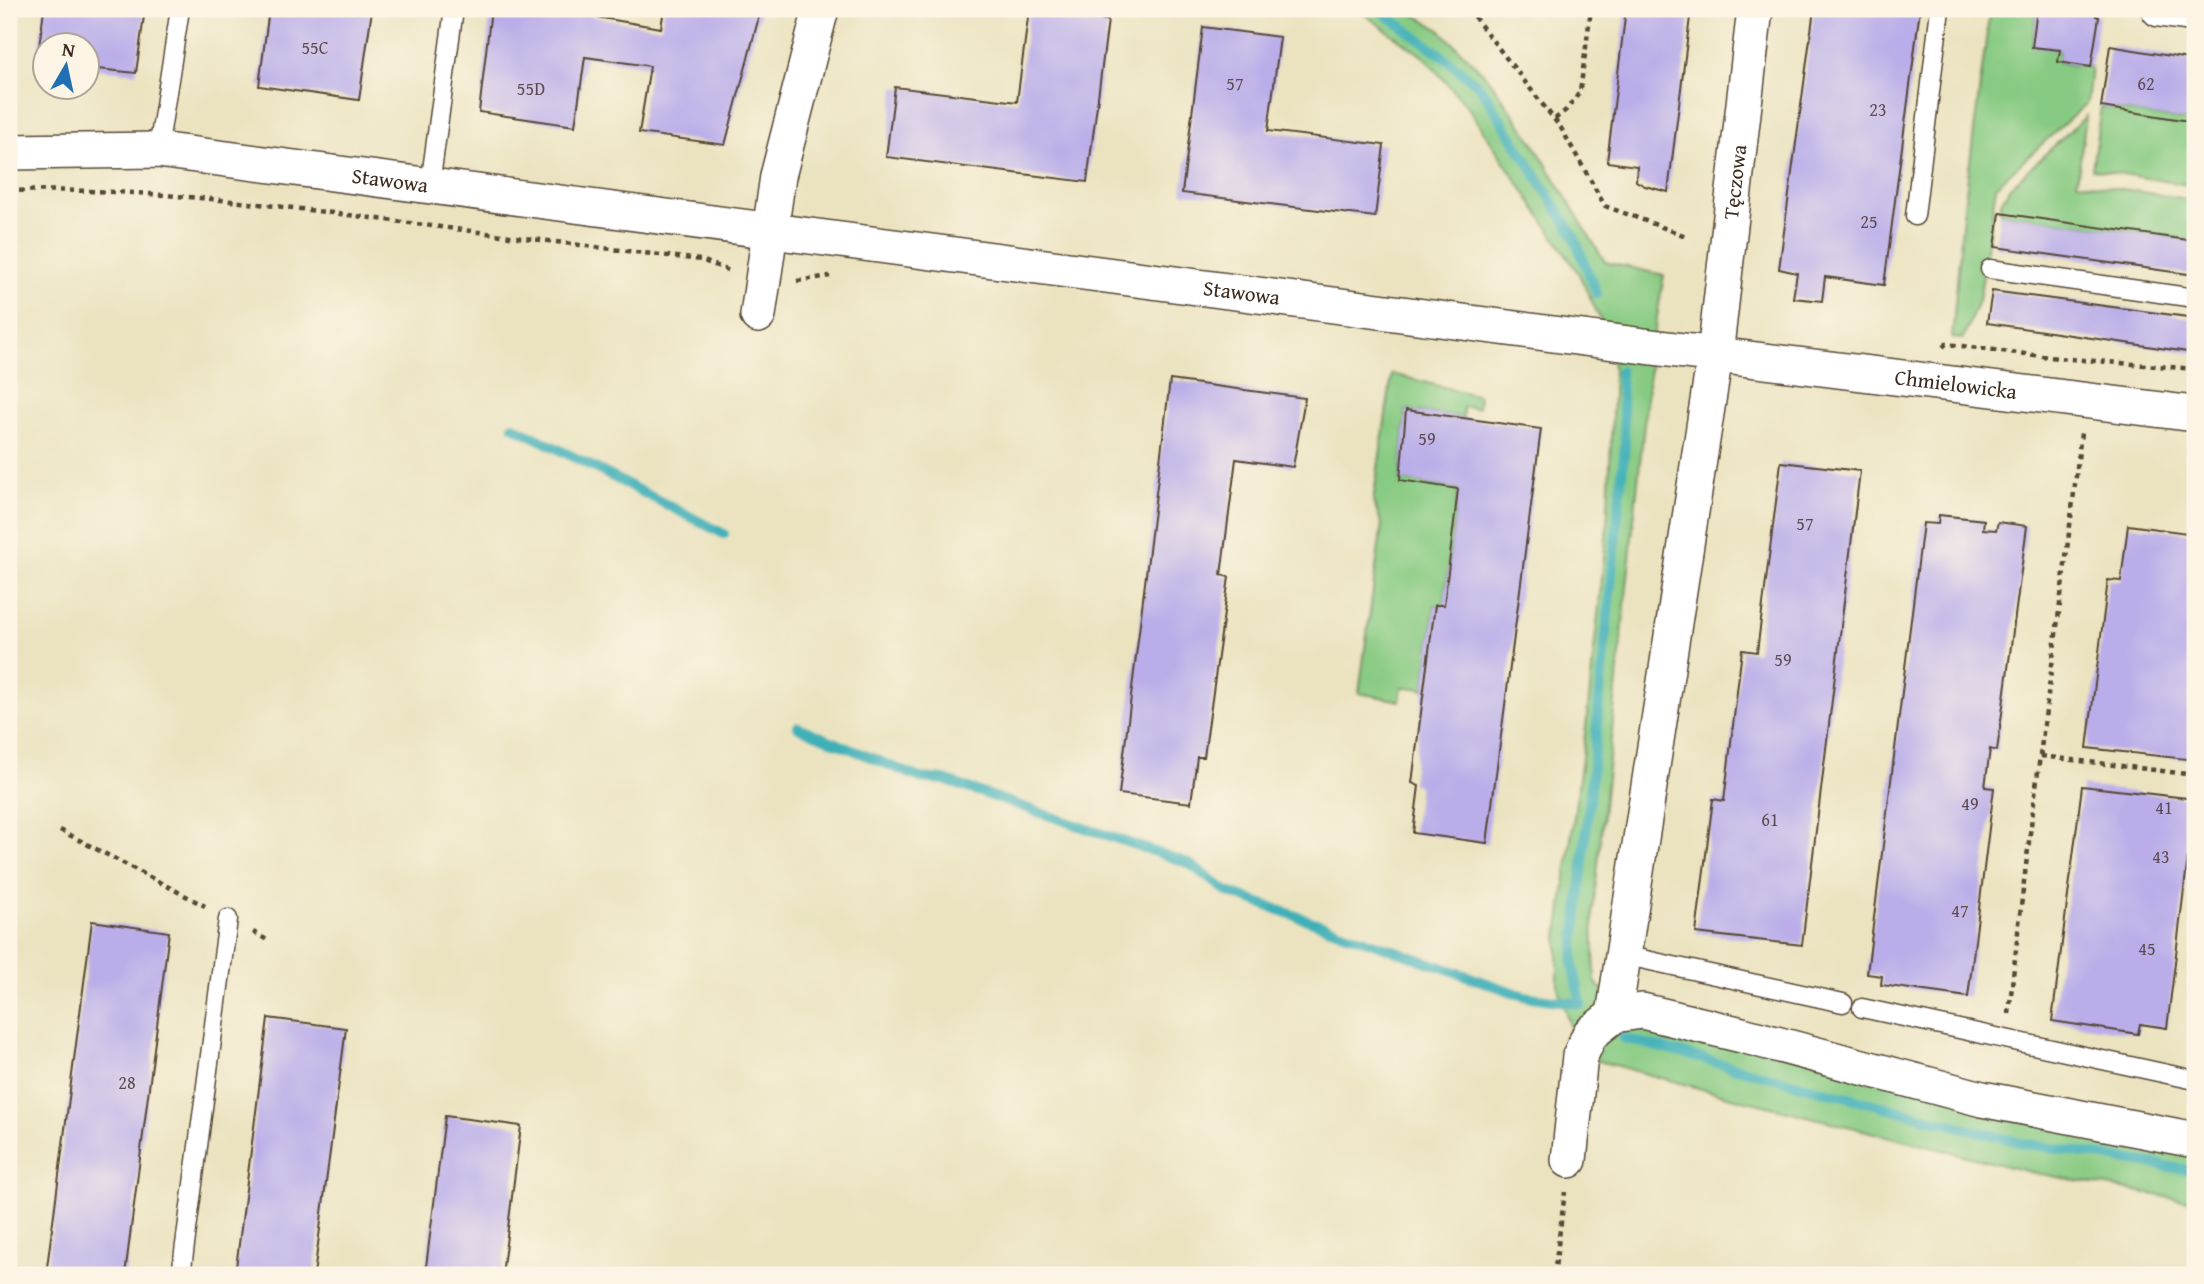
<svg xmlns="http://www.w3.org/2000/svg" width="2204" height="1284" font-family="'Gentium Book Plus',serif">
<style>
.green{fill:#87ca82;stroke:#617a50;stroke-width:2}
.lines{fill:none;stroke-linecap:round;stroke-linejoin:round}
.stream{stroke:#3fb0b8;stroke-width:10}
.building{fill:#baade9}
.lane-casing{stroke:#554636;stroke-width:21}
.street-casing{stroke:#554636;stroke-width:38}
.path{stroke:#554636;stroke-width:4.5;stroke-dasharray:5 5;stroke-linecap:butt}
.lane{stroke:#fff;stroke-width:18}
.street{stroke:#fff;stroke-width:35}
.labels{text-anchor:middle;stroke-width:6;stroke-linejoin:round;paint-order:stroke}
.number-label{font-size:18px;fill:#5b4b51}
.street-label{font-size:21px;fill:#3b2a1e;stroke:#fcf5e5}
</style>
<rect width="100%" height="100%" fill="#fcf5e5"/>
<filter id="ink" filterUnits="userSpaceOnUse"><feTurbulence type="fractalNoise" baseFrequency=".0143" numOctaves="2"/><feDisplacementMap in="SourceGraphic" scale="14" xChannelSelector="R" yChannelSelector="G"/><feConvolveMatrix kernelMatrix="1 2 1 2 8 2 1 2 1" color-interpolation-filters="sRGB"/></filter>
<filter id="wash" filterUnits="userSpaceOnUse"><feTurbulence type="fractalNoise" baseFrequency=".00686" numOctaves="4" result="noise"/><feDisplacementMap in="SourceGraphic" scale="28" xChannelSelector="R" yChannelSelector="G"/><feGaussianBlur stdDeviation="1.57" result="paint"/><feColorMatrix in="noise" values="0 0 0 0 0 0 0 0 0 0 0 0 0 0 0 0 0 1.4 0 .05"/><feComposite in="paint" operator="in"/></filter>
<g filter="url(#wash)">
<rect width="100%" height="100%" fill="#ebe3c0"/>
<g class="green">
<path d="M1357,9h49l34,21 48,48 43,61 74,123 59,13 -12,72 -59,565 2,70 25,25 575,134v61l-165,-30 -291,-73 -159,-43 -22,-68v-52l28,-209 21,-199 6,-131v-31l-11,-43 -23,-49 -112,-168 -42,-48z"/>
<path d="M1990,9h47l-5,37 28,4 -2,13 33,4 -4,36 -91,83 -16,110 -17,43 -11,-1 11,-123z"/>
<path d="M2101,107l94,15v64l-103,-17z"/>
<path d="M2086,116l-9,66 118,18v41l-195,-28 1,-11 9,-15z"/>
<path d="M1392,374l87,22 -1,12 -15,-1v11l-57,-8 -6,70 58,9 -14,116h-9l-11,84 -22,-2 -2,14 -41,-8 23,-169 -9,-22z"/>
</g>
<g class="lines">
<g class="stream">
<path d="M1378,9l62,45 41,34 92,146 24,60"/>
<path d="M513,426l211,108"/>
<path d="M798,727l122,51 24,2 244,83 40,29 296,104 57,8 -8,-41 52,-519 -5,-73"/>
<path d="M1623,1038l399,105 173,28"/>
</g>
</g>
<g id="blocks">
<g class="building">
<path d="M44,9h101l-9,64 -48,-5v-22h-42v17l-9,-1z"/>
<path d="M269,9l103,1 -13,90 -100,-14z"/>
<path d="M491,9h100l-1,7 71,12 3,-19h97l-36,136 -86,-12 11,-67 -65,-9 -10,69 -96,-14z"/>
<path d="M1626,9h65l-23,183 -23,-6 -9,-5 1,-15 -30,-4z"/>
<path d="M1814,9h106l-36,276 -59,-8 -3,24 -29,-3 4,-25 -18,-4z"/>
<path d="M2037,9h60l-1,7 3,1 -8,50 -33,-5 2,-12 -28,-3z"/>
<path d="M1029,10l79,10 -21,162 -201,-25 9,-70 122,15z"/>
<path d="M1203,27l77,10 -12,94 116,14 -9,72 -193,-24z"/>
<path d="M2110,46l85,14v62l-94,-15z"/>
<path d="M2000,213l195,28v34l-200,-28z"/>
<path d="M1992,291l203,27v35l-208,-30z"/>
<path d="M1170,380l135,18 -12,69 -57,-8 -15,116 8,2 -25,180h-7l-6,46 -72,-9z"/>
<path d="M1406,410l135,19 -54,414 -74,-10 6,-47 -7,-3 12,-94 11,-84h9l14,-116 -58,-9z"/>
<path d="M1781,462l79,9 -58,474 -106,-12 17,-134 11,2 18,-151 15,2z"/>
<path d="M1939,515l45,5 -1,9 13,1 2,-8 29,4 -30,225 -7,-2 -5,38 9,1 -26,209 -87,-12 1,-9 -15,-2 56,-451 15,1z"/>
<path d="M2128,525l67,9v226l-108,-12 21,-168 13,1z"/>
<path d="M2082,786l113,13 -28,229 -27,-4 -2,10 -86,-13z"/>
<path d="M92,921l77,11 -44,343h-79z"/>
<path d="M268,1018l78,10 -32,247h-79z"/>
<path d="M445,1116l76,10 -19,149h-77z"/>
</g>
</g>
</g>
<g filter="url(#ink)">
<use href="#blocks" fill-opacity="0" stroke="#554636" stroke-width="2"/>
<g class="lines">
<g class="lane-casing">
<g id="lane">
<path d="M158,150l22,-141"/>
<path d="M430,185l24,-176"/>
<path d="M1915,216l25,-207"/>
<path d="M1990,269l205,29"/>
<path d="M1623,955l220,48"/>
<path d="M1862,1008l333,72"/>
<path d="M181,1275l47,-356"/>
</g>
</g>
<g class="street-casing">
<g id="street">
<path d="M2159,9l36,5"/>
<path id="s1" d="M9,152l149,-2 1494,197 543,67"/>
<path d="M758,315l20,-139 43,-167"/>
<path id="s2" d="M1614,1015l101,-660 40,-346"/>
<path d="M1569,1160l11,-104 10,-22 24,-19 28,-4 100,24 240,64 213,41"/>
</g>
</g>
<g class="path">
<path d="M1468,9l93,119 44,78 81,30"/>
<path d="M1555,119l11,-9 14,-18 11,-83"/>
<path d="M9,191c124,-4 247,12 370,28 107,14 214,28 322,41l29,11"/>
<path d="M797,281l33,-5"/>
<path d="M1943,347l3,-3 112,14 137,11"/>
<path d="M2041,756l154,19"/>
<path d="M60,830l145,76"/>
<path d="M253,932l16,9"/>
<path d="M2009,1014c20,-194 50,-387 72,-581"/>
<path d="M1554,1275l11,-83"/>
</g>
<use href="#lane" class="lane"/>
<use href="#street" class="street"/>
</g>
</g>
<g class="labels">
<g class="number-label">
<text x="315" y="54">55C</text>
<text x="1235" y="90">57</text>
<text x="2146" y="90">62</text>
<text x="531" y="95">55D</text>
<text x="1878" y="116">23</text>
<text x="1869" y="228">25</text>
<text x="1427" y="445">59</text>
<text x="1805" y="530">57</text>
<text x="1783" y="666">59</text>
<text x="1970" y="810">49</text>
<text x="2164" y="814">41</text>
<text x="1770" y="826">61</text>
<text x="2161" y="863">43</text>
<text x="1960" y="917">47</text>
<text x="2147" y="955">45</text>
<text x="127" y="1089">28</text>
</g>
<g class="street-label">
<text dy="7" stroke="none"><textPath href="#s1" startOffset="383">Stawowa</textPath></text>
<text dy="7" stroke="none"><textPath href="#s2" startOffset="842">Tęczowa</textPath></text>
<text dy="7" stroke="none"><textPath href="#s1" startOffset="1242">Stawowa</textPath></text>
<text dy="7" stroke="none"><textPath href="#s1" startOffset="1962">Chmielowicka</textPath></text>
</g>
</g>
<rect width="2204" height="1284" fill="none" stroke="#fcf5e5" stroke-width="35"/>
<g transform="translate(66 66) rotate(9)"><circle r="33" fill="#fcf5e5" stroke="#afa495" stroke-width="2"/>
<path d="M0-5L12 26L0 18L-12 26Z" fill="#1f6fb2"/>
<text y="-10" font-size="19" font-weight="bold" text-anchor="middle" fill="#3b2a1e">N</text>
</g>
</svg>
